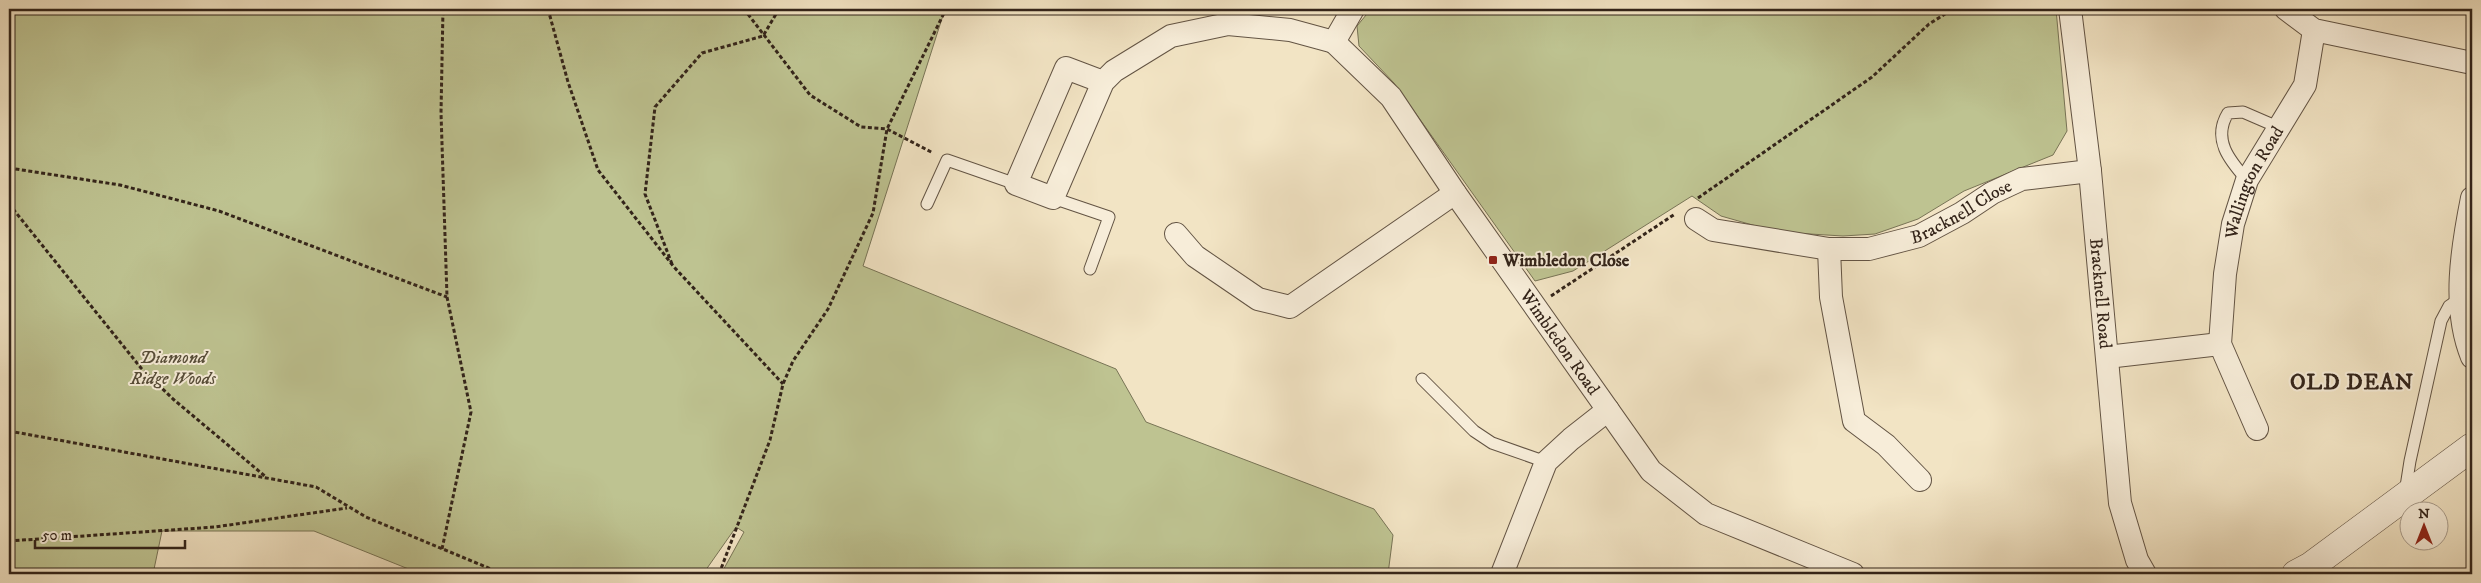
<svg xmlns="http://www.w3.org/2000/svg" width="2481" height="583" font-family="'IM FELL DW Pica',serif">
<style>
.green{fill:#bec391;stroke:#787456}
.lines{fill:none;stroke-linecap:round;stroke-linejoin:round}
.service-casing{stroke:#635444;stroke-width:13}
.minor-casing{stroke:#635444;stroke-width:24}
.tertiary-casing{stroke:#635444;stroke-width:29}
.path{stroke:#33241a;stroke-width:3;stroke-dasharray:4 2.5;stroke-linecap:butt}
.service{stroke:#f7edd9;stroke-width:11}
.minor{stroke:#f7edd9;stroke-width:22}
.tertiary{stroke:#f7edd9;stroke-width:28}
.poi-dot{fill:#8f2418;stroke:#f7edd9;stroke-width:2}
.labels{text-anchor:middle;stroke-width:4;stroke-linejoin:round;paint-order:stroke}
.street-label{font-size:18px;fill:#33241a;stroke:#f7edd9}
.poi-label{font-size:18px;font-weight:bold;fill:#33241a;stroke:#f7edd9;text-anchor:start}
.park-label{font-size:18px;font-style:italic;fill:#564c38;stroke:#f7edd9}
.district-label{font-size:22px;font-weight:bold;letter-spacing:1px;fill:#33241a;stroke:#f7edd9}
</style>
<rect width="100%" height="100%" fill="#f2e4c4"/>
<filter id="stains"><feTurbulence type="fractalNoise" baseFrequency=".004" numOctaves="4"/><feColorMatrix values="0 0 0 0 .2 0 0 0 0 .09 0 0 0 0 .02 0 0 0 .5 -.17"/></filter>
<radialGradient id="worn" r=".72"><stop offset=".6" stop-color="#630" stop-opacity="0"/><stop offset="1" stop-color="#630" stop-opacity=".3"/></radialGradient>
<g class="green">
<path d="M9,9h936l-82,257 253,103 30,53 228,87 19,26 -5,39h-667l23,-42 -8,-5 -33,47h-282l-107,-43h-152l-9,43h-144z"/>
<path d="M1371,9h685l11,122 -14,24 -89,36 -46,28 -43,15 -32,2 -66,-4 -56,-16 -29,-20 -119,75 -38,10 -141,-198 -35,-37 -2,-20z"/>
</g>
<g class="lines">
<g class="service-casing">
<g id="service">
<path d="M2247,180c-18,-20 -35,-41 -19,-67l15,-1 37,16"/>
<path d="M1053,198l56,19 -19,52"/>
<path d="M927,204l20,-44 69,24"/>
<path d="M1422,379l52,52 18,12 54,19"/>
<path d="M2405,493l5,-32 31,-140 8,-15 13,-9"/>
</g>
</g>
<g class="minor-casing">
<g id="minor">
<path id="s1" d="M1353,9l-19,33 57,55 64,96 196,278 55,43 147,60"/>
<path id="s2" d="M2070,9l20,162 30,332 17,57 8,14"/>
<path d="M2286,9l28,21 158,33"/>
<path d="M1103,82l-37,-14 -50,116 37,14 50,-116 11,-11 57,-35 57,-12 62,6 44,12"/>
<path d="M2472,198c-10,50 -20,110 0,159"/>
<path id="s3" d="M1696,219l17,11 116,19h40l50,-13 43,-23 30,-20 30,-14 68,-8"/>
<path d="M1176,234l19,22 63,43 32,8 165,-114"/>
<path d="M1829,249l2,48 23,124 32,24 34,35"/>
<path d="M2107,357l113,-13"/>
<path id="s4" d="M2257,429l-37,-85 5,-70 8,-50 14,-44 58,-95 9,-55"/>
<path d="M1502,574l44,-112 25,-23 37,-29"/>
</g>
</g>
<g class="tertiary-casing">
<path id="tertiary" d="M2296,574l15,-8 161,-119"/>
</g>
<g class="path">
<path d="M548,9l20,73 30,88 76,97 109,117"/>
<path d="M744,9l66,86 51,32 26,2 46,24"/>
<path d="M9,168l111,17 99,26 228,86"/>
<path d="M1698,198l174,-121 57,-53 24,-15"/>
<path d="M9,204l132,164 32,31 93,78"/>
<path d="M672,264l-27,-70 10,-87 47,-54 61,-17 16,-27"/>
<path d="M1551,296l124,-82"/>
<path d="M9,431l307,56 50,30 137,57"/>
<path d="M9,541l206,-14 132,-19"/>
<path d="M442,549l29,-137 -24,-115 -6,-184 2,-104"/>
<path d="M719,574l51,-134 13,-56 10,-23 35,-52 45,-96 14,-84 59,-120"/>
</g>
<use href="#service" class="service"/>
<use href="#minor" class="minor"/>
<use href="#tertiary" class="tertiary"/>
</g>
<rect class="poi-dot" x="1488" y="255" width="10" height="10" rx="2.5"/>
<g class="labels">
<g class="street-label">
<text dy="6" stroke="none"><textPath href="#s4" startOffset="260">Wallington Road</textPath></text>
<text dy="6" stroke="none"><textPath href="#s3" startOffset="278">Bracknell Close</textPath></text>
<text dy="6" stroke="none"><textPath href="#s2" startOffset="286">Bracknell Road</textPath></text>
<text dy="6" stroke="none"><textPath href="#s1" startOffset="415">Wimbledon Road</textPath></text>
</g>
<g class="poi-label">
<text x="1503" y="266">Wimbledon Close</text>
</g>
<g class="park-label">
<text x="173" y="363">Diamond<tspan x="173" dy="21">Ridge Woods</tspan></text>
</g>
<g class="district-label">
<text x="2352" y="389">OLD DEAN</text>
</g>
</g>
<rect width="2481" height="583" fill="none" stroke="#f2e4c4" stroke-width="30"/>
<rect x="10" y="10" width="2461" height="563" fill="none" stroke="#33241a" stroke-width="2.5"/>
<rect x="15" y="15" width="2451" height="553" fill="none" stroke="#33241a"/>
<g transform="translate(2424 526)"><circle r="24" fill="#f7edd9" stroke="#a99d8d"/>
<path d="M0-4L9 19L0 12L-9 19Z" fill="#8f2418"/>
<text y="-8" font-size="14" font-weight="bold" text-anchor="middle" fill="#33241a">N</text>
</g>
<path d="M35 540v8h150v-8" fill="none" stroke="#33241a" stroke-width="2.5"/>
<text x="42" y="540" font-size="15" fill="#33241a" stroke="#f7edd9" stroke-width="4" paint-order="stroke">50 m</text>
<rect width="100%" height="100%" filter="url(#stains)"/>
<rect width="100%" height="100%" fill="url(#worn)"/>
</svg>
